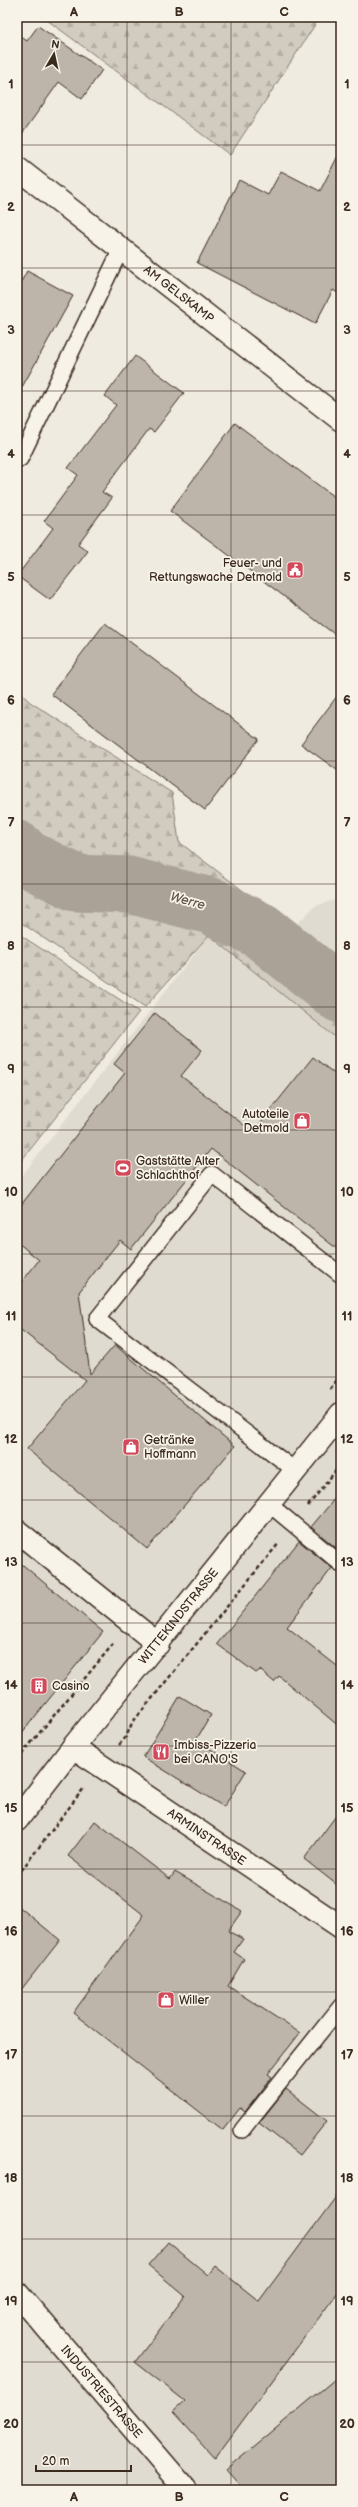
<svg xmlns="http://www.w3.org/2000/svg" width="358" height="2507" font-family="'Balsamiq Sans',sans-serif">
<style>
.built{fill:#e0dbd0}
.forest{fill:url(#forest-firs);stroke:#867a6f}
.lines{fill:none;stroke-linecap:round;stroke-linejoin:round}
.river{stroke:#aaa296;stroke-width:57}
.building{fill:#bdb5aa;stroke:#3b2a1e}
.lane-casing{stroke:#3b2a1e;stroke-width:18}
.street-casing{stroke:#3b2a1e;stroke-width:25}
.secondary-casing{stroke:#3b2a1e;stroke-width:25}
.path{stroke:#3b2a1e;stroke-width:2.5;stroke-dasharray:4 3;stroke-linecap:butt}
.lane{stroke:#f7f3e8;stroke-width:15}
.street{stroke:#f7f3e8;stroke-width:22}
.secondary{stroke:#f7f3e8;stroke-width:22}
.grid{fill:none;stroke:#3b2a1e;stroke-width:1;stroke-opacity:0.55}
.labels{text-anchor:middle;stroke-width:3.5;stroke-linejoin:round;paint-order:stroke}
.street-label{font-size:12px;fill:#3b2a1e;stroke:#f7f3e8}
.poi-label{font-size:12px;fill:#3b2a1e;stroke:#f7f3e8;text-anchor:start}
.water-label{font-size:13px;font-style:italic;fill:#625448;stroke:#f7f3e8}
.neatline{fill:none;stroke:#3b2a1e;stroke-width:1.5}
.grid-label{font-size:13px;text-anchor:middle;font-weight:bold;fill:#3b2a1e}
</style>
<defs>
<pattern id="forest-firs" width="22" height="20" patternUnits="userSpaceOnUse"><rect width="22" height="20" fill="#d1cbc0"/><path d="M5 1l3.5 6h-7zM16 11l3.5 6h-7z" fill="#b4aea5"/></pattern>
</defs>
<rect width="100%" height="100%" fill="#efebe0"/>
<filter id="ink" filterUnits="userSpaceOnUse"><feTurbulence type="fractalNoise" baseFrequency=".025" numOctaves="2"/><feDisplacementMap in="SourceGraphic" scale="8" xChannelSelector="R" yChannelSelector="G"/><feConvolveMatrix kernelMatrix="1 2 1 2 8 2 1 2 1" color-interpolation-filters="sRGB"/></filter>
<g filter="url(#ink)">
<g class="built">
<path d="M341,898v67l-48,-37 22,-22z"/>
<path d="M209,935l132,107v1448h-324v-1308z"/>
</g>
<g class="forest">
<path d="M43,17h277l-90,138z"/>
<path d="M17,690l13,12 142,91 7,49 162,123v77l-132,-107 -64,72 -128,-87z"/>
<path d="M17,933l122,79 -122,154z"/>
</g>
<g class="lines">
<path class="river" d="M17,849l9,9 50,25 53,2 82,21 50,25 80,64"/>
</g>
<g class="building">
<path d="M38,26l64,44 -20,29 -23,-17 -42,59v-107l10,7z"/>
<path d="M341,150v145l-8,-5 -18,34 -118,-61 42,-83 29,15 13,-24 39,20z"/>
<path d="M27,271l46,25 -56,100v-107z"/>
<path d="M135,356l49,37 -30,39 -5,-3 -47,63 10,6 -34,46 10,7 -38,49 -33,-24 36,-48 -9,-7 34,-46 -10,-7 48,-63 -11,-9z"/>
<path d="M235,423l106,79v137l-171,-128z"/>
<path d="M105,623l154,116 -54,71 -154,-116z"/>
<path d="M341,691v82l-40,-29z"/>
<path d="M155,1013l47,37 -21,26 72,56 60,-75 28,22v173l-130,-103 -80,100 -11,-9 -41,52 11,82 25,-29 120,101 -88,103 -120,-100 58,-69 -68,-53v-39l22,-28 -22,-18v-32l108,-137 -11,-9z"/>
<path d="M341,1491v61l-30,-25z"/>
<path d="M299,1541l33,27 -45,59 54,42v59l-62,-52 -5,6 -14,-12 -4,3 -39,-29z"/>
<path d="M17,1560l86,72 -86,107z"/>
<path d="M180,1696l31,19 -15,25 50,31 -22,36 -81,-50z"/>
<path d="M341,1809v79l-37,-29z"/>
<path d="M95,1821l75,58 5,-7 67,39 -14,20 15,8 -9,13 10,7 -16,27 72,47 -32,41 4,3 -27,35 -5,-4 -17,22 -150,-117 71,-98 -76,-59z"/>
<path d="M17,1905l43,35 -43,55z"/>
<path d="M286,2089l41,32 -27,34 -41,-32z"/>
<path d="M341,2190v98l-126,170 -42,-46 12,-11 -50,-39 50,-66 -37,-31 20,-23 40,33 7,-9 44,35z"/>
<path d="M341,2374v116h-97l-18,-20z"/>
</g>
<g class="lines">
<g class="lane-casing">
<g id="lane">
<path d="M17,457l3,2 101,-210"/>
<path d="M296,1471l-199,-152 115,-145 129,101"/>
<path d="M269,1504l72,60"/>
<path d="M242,2130l99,-124"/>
</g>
</g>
<g class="street-casing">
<g id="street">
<path d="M17,1531l141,113"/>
<path id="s1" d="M73,1747l268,180"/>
</g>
</g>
<g class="secondary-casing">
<g id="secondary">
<path id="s2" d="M17,168l324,252"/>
<path id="s3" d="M17,1820l56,-73 268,-333"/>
<path id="s4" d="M17,2293l169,197"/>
</g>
</g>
<g class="path">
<path d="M330,1389l11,-14"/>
<path d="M308,1506l33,-42"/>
<path d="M119,1745l7,-8 6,-14 147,-180"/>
<path d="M17,1760l97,-117"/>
<path d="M17,1876l67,-88"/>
</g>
<use href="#lane" class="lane"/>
<use href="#street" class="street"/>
<use href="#secondary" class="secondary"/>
</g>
</g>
<path class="grid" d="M127,17v2473M231,17v2473M17,145h324M17,268h324M17,391h324M17,515h324M17,638h324M17,761h324M17,884h324M17,1007h324M17,1130h324M17,1254h324M17,1377h324M17,1500h324M17,1623h324M17,1746h324M17,1869h324M17,1992h324M17,2116h324M17,2239h324M17,2362h324"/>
<defs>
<g id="civic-square" transform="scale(0.9)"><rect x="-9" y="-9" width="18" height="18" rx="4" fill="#d1495b" stroke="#f7f3e8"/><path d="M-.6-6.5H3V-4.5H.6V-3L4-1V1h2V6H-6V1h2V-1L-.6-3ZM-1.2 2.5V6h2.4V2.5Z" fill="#fff"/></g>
<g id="shop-square" transform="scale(0.9)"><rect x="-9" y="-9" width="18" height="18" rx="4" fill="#d1495b" stroke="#f7f3e8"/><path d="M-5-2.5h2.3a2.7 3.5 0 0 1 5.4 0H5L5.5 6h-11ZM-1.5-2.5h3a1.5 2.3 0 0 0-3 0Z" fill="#fff"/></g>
<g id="stadium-square" transform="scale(0.9)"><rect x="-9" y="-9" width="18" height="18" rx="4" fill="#d1495b" stroke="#f7f3e8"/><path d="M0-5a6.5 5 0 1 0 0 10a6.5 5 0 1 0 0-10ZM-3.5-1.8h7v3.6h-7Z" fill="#fff"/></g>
<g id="building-square" transform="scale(0.9)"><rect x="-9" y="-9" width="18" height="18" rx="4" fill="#d1495b" stroke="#f7f3e8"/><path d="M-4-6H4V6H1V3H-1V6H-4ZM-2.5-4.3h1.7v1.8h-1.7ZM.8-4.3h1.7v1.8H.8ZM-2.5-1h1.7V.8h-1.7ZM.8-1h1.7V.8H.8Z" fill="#fff"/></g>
<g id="restaurant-square" transform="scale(0.9)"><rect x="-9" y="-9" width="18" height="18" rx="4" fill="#d1495b" stroke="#f7f3e8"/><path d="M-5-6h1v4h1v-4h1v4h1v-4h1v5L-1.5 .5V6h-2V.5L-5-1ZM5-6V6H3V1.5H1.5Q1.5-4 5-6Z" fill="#fff"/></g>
</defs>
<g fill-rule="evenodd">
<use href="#civic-square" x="295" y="570"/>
<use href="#shop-square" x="302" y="1121"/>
<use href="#stadium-square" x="123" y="1168"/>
<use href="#shop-square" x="131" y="1447"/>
<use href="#building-square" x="39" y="1686"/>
<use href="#restaurant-square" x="161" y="1752"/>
<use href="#shop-square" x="166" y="2000"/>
</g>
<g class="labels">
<g class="street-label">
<text dy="4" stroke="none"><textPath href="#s2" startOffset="205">AM GELSKAMP</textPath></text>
<text dy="4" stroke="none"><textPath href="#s3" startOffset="260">WITTEKINDSTRASSE</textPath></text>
<text dy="4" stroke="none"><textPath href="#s1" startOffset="161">ARMINSTRASSE</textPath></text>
<text dy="4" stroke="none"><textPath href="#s4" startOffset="130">INDUSTRIESTRASSE</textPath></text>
</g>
<g class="poi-label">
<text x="282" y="567" text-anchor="end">Feuer- und<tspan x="282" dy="14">Rettungswache Detmold</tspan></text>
<text x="289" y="1118" text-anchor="end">Autoteile<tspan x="289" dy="14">Detmold</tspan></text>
<text x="136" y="1165">Gaststätte Alter<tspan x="136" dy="14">Schlachthof</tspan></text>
<text x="144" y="1444">Getränke<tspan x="144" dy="14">Hoffmann</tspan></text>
<text x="52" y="1690">Casino</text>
<text x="174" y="1749">Imbiss-Pizzeria<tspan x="174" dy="14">bei CANO'S</tspan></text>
<text x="179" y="2004">Willer</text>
</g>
<g class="water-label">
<text transform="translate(188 900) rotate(15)" y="5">Werre</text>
</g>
</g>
<rect width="358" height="2507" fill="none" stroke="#f7f3e8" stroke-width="44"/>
<g transform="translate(54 54) rotate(9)" stroke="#f7f3e8" stroke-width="3" paint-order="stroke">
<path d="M0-3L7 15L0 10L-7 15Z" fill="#3b2a1e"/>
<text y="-6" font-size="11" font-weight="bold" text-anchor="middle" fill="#3b2a1e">N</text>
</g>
<path d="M36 2465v6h95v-6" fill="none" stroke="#3b2a1e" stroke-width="2"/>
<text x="42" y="2465" font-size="12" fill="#3b2a1e" stroke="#f7f3e8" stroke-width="3" paint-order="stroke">20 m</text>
<rect x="22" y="22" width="314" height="2463" class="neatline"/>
<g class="grid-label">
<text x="74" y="16">A</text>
<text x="179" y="16">B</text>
<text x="284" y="16">C</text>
<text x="11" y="88">1</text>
<text x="347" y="88">1</text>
<text x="11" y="211">2</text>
<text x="347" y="211">2</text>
<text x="11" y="334">3</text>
<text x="347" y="334">3</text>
<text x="11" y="458">4</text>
<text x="347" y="458">4</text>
<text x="11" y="581">5</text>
<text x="347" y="581">5</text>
<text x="11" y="704">6</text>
<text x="347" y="704">6</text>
<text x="11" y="827">7</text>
<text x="347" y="827">7</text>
<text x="11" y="950">8</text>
<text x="347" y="950">8</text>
<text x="11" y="1073">9</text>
<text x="347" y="1073">9</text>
<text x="11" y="1196">10</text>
<text x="347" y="1196">10</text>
<text x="11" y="1320">11</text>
<text x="347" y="1320">11</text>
<text x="11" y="1443">12</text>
<text x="347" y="1443">12</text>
<text x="11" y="1566">13</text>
<text x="347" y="1566">13</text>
<text x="11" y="1689">14</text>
<text x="347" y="1689">14</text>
<text x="11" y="1812">15</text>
<text x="347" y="1812">15</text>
<text x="11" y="1935">16</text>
<text x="347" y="1935">16</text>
<text x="11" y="2059">17</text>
<text x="347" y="2059">17</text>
<text x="11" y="2182">18</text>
<text x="347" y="2182">18</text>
<text x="11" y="2305">19</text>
<text x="347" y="2305">19</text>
<text x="11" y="2428">20</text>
<text x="347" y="2428">20</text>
<text x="74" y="2501">A</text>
<text x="179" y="2501">B</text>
<text x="284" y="2501">C</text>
</g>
</svg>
